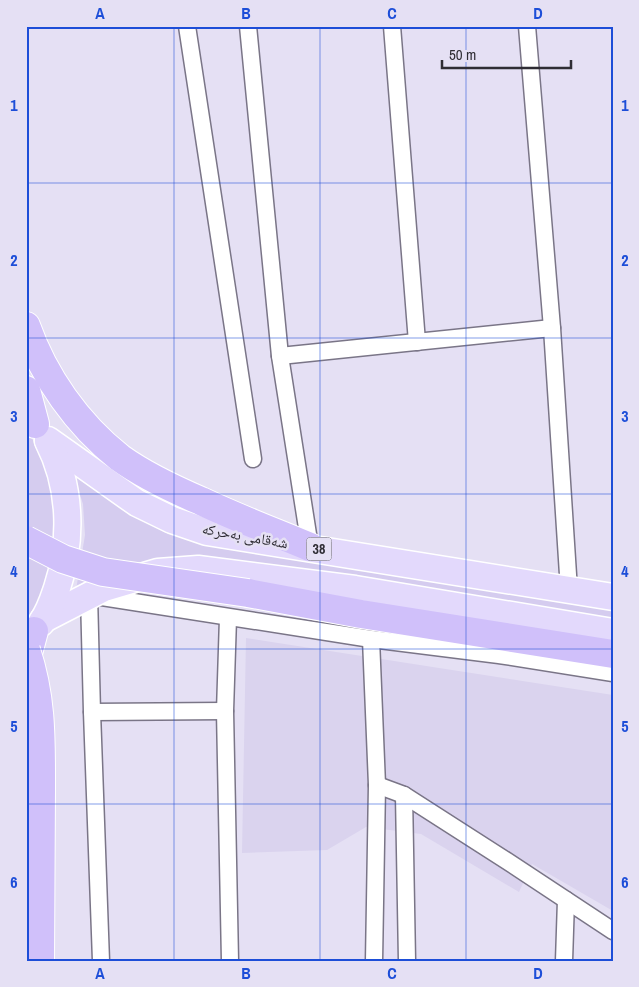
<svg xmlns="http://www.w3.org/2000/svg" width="639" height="987" font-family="'Archivo Narrow','Noto Naskh Arabic',sans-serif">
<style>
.built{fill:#dad3ee}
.green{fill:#d5ccef}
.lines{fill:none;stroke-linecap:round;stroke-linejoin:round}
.street-casing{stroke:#7a7587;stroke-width:19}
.primary-casing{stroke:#fff;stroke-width:29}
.highway-casing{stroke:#fff;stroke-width:30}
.street{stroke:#fff;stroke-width:16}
.primary{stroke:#e3d9fc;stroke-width:26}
.highway{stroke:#d0c0fa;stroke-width:28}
.highway-bridge-casing{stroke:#fff;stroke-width:30;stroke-linecap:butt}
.highway-bridge{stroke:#d0c0fa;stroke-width:28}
.grid{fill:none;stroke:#1d4ed8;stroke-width:1;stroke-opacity:0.55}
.labels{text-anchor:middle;stroke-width:5;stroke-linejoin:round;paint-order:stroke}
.shield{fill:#e5e0f4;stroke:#66636e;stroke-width:1}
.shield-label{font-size:14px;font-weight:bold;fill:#2f2d34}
.street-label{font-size:15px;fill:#2f2d34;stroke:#e5e0f4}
.neatline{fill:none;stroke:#1d4ed8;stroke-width:2}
.grid-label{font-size:16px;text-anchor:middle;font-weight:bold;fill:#1d4ed8}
</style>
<rect width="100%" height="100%" fill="#e5e0f4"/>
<path class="built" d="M246,638l367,57v216l-81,-47 -13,28 -98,-58 -55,-7 -39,23 -85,3z"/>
<g class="green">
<path d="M26,431c8,10 16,21 21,33 11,25 14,80 5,107 -7,20 -17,40 -26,60z"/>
<path d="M72,470l27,22 65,40 55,16 394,61v12l-312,-47 -226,22 10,-61 -2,-31z"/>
</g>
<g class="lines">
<g class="street-casing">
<g id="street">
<path d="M187,26l66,433"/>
<path d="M248,26l32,330 30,191"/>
<path d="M392,26l25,316"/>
<path d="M527,26l25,302 17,262"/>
<path d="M280,356l272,-28"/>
<path d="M228,618l-3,93 5,250"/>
<path d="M371,639l6,146 -3,176"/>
<path d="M92,712l133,-1"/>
<path d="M377,785l27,10 103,66 106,70"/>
<path d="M404,795l3,166"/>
<path d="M101,961l-9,-249 -3,-117 282,44 128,16 114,18"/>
<path d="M564,961l2,-61"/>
</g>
</g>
<g class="primary-casing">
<g id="primary">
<path d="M48,440l89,63 35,17 35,12 406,65"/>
<path d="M44,619l60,-31 54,-16 40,-3 157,20 258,43"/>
<path d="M41,623c8,-10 12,-23 16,-35 16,-49 14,-102 -9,-147"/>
</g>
</g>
<g class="highway-casing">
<g id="highway">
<path d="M26,326c18,51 51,98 94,132 25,18 53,31 81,43 36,17 73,31 109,46"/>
<path d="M26,390l9,34"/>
<path d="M248,593l113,21 252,40"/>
<path d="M26,661l8,-30"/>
<path d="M40,961l1,-172"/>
</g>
</g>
<use href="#street" class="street"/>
<use href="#primary" class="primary"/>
<use href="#highway" class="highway"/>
<g class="highway-bridge-casing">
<g id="highway-bridge">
<path d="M26,540l37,19 40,13 145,21"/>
<path d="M26,650c16,48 15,89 15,139"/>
</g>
</g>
<use href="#highway-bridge" class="highway-bridge"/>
</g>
<path class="grid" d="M174,26v935M320,26v935M466,26v935M26,183h587M26,338h587M26,494h587M26,649h587M26,804h587"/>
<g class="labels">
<rect class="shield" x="306.5" y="537.5" width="25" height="23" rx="4"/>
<g class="shield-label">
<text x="319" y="554">38</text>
</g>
<g class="street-label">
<text transform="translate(245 536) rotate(10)" y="5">شەقامی بەحرکە</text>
</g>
</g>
<rect width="639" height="987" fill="none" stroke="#e5e0f4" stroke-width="55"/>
<path d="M442 60v8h129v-8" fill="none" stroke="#2f2d34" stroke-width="2.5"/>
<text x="449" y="60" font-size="15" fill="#2f2d34" stroke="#e5e0f4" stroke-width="4" paint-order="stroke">50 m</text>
<rect x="28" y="28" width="584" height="932" class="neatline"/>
<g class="grid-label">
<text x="100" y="19">A</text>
<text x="246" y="19">B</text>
<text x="392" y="19">C</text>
<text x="538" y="19">D</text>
<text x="14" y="111">1</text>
<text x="625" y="111">1</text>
<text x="14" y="266">2</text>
<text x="625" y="266">2</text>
<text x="14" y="422">3</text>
<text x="625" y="422">3</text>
<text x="14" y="577">4</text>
<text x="625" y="577">4</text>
<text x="14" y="732">5</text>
<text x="625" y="732">5</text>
<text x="14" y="888">6</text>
<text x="625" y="888">6</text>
<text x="100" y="979">A</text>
<text x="246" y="979">B</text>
<text x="392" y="979">C</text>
<text x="538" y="979">D</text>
</g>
</svg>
